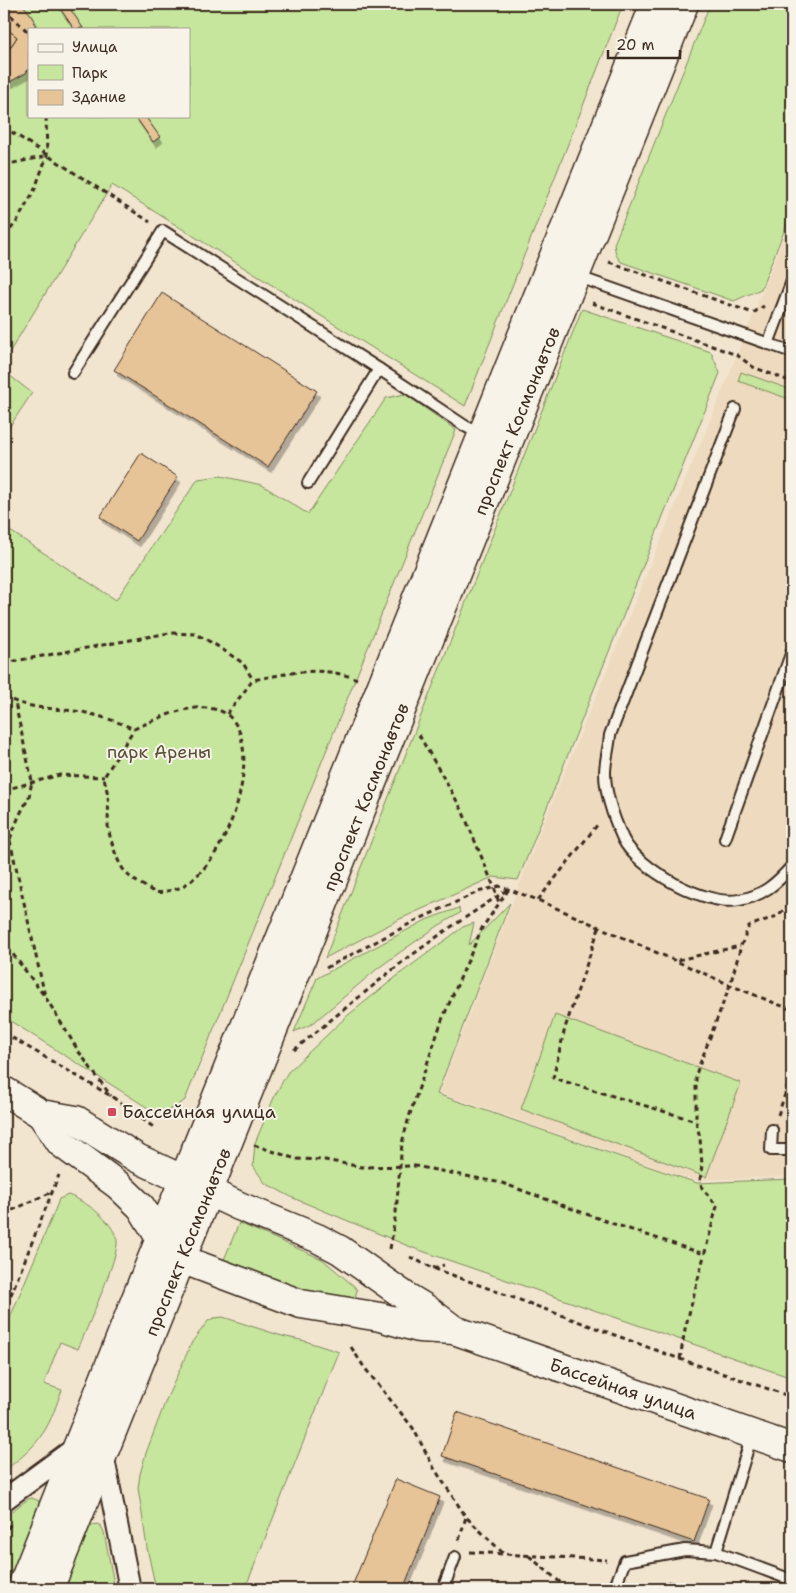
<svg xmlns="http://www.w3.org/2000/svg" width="796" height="1593" font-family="'Shantell Sans',sans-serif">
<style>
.built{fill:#eedbbf}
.green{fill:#c6e59d;stroke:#80885e;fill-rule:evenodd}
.building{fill:#e6c498;stroke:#3b2a1e;filter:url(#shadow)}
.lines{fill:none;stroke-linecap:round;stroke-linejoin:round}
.lane-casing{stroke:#3b2a1e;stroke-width:14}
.street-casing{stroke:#3b2a1e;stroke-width:24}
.secondary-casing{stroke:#3b2a1e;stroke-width:31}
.path{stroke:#3b2a1e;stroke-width:3;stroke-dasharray:5 4;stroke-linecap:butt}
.lane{stroke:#f7f3e8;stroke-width:10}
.street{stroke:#f7f3e8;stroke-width:20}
.secondary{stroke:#f7f3e8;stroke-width:28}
.poi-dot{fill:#d1495b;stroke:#f7f3e8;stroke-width:2}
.labels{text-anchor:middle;stroke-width:4;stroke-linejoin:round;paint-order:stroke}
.street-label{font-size:18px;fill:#3b2a1e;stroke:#f7f3e8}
.park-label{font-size:18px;fill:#574f37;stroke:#f7f3e8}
.poi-label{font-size:18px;fill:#3b2a1e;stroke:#f7f3e8;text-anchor:start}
</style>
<defs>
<filter id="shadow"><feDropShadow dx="3" dy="5.5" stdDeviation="0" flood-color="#0004"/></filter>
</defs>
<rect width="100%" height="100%" fill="#f2e5d0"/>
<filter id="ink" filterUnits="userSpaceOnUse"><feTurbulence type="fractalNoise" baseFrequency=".02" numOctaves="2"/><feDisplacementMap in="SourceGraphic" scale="10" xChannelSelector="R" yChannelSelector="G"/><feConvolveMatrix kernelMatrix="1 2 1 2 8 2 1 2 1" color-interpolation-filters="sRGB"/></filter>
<g filter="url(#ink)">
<path class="built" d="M792,216v961l-99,3 -254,-87 99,-257 199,-481z"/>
<g class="green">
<path d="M4,4h619l-158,402 -353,-221 -108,176zM29,29h160v87h-160z"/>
<path d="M710,4h82v207l-31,78 -27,12 -113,-39 -5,-7 -2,-11z"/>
<path d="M582,309l129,43 9,21 -202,507 -25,-3 -93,42 -75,39z"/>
<path d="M4,371l28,22 -28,42z"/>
<path d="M741,372l51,18v10l-54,-19z"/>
<path d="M405,394l51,36 -271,670 -9,7 -13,6 -15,-5 -144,-91v-490l112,73 82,-121 23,-3 41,9 46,29 78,-116z"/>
<path d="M510,903l-73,191 260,89 95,-4v199l-379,-130 -120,-50 -28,-15 -12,-17 2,-23 20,-48 13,-23 59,-56 54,-43 62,-46 11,-4 -5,22z"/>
<path d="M459,908l1,5 -22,13 -39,27 -22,16 -65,55 -18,8 23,-54 111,-59z"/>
<path d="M555,1015l186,68 -35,94 -185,-68z"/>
<path d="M68,1195c18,6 45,26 49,45 3,15 -31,90 -39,109l-18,-7 -16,42 18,6c-6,15 -10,30 -19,43 -10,16 -25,27 -39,38v-139l53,-127 2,-6z"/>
<path d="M239,1223l83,36 32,27 3,4 -2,8h-4l-30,1 -98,-37z"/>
<path d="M223,1317l59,19 23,5 34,11 -94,237h-89l-9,-41 -6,-41 -3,-19 2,-14 6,-21 20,-53 26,-58 16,-21 6,-3z"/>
<path d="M32,1498l7,3 1,6 -33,82h-3v-72l24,-18z"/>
<path d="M97,1524l4,2 3,6 11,57h-52l25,-60 4,-4z"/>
</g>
<g class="building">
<path d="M4,4h18l11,13 3,12h-7v39l-3,5 -22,12v-28l13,-20 -13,-10z"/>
<path d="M57,4h10l16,24 -9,1z"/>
<path d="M4,27l13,10 -13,20z"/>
<path d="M135,116h10l15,21 -7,5z"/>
<path d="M162,293l155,98 -49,76 -154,-97z"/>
<path d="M141,453l37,24 -41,64 -37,-24z"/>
<path d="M457,1412l252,87 -15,43 -252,-86z"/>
<path d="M396,1479l44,18 -14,36 -23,56h-52z"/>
<path d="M668,1581l22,7 2,-6 21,7h-48z"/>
</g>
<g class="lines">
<g class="lane-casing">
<g id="lane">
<path d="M576,276l216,76"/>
<path d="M768,344l24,-63"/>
<path d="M73,373l90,-142 216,138 86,57 17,9"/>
<path d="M735,409l-125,326c-1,13 -5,26 -5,38 0,20 10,48 18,66 15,30 83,68 116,61 24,-4 38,-17 53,-34"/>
<path d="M308,483l71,-114"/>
<path d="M725,839l67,-188"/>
<path d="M772,1130l-1,20h21"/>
<path d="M716,1552l36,-117"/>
<path d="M443,1589l12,-32"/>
<path d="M614,1589l11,-28 60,-11 31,2 76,28"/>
</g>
</g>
<g class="street-casing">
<g id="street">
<path d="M103,1454l27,135"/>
<path d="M4,1500l75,-55"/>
</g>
</g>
<g class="secondary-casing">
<g id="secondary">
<path d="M4,1091l37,23 35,6 61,38 102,48 78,32 23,12 65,46 20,12 29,22"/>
<path d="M41,1114l20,29 57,42 23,22 19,31 21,21 120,45 79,13 39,11 35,2 338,118"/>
<path d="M21,1589l118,-298 516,-1287"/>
<path d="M49,1589l635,-1585"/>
</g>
</g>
<g class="path">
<path d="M4,9l25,24"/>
<path d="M4,127l146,95"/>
<path d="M4,165l43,-9"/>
<path d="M4,236l12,-13 18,-32 13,-35 -1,-40"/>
<path d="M609,262l144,51 11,-7"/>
<path d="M592,303l145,52 16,12 39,15"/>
<path d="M4,663l165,-30 27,1 18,10 29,19 10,17"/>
<path d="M4,696c23,14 52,12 78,16 18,4 35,9 52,17 23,-10 54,-26 80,-20 64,13 14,176 -47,182 -3,1 -8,2 -11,1 -3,0 -7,-3 -10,-5 -13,-7 -20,-11 -27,-25 -4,-8 -10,-27 -11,-36 0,-10 1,-20 0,-30 -1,-6 -3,-13 -4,-19l30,-48"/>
<path d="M227,714l26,-34c37,-7 68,-15 104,-1"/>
<path d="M419,735l43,75 32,77 5,16"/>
<path d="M4,790l56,-15 44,2"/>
<path d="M4,814l41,182"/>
<path d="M10,839l9,-23 10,-19 3,-16 -17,-78"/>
<path d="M538,900l60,-76"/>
<path d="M599,928l-34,100 -12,50 143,43"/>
<path d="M4,939l2,6 40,53 33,54 32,44"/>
<path d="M4,953l2,-8"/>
<path d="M678,960l62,-14"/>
<path d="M326,968l91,-48 61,-28 21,-6 39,14 192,85 62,25"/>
<path d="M4,1033l107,63 45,33"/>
<path d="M294,1050l107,-87 44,-32 62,-41"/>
<path d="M778,1115l14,-42"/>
<path d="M254,1145l42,14 29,1 37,7 53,-1 87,17 109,40 93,31"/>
<path d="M4,1214l48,-22"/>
<path d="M390,1249l6,-37 6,-69 7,-26 33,-97 40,-92 27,-39"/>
<path d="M410,1257l23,11 247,91 112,38"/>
<path d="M433,1268l11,-3"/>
<path d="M4,1312l55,-137"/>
<path d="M351,1347l13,20 49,61 21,40 32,49 38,37 103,6"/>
<path d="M680,1359l5,-30 32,-123 -15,-18 -2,-8 2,-15 -2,-27 -4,-17v-47l34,-89 11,-39 8,-20 28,-10 15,-14"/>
<path d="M4,1537l7,-15"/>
<path d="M459,1540l7,-23"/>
<path d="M470,1552l34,2"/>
<path d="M529,1556l39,33"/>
</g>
<use href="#lane" class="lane"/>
<use href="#street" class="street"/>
<use href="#secondary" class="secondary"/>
</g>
</g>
<rect class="poi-dot" x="107" y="1107" width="10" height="10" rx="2.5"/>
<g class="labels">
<g class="street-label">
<text transform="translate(517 421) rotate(-68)" y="6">проспект Космонавтов</text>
<text transform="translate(366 797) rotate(-68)" y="6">проспект Космонавтов</text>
<text transform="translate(188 1242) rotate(-68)" y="6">проспект Космонавтов</text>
<text transform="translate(623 1389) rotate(19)" y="6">Бассейная улица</text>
</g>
<g class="park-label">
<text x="159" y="758">парк Арены</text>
</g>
<g class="poi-label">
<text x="122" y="1118">Бассейная улица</text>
</g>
</g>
<rect width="796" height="1593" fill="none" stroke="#f7f3e8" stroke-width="20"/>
<rect x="10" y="10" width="776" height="1573" fill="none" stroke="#3b2a1e" stroke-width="2" filter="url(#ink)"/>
<rect x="28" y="28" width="162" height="90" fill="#f7f3e8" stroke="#aca397"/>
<rect x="38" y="44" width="25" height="8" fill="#f7f3e8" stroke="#aca397"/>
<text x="72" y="52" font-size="15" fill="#3b2a1e">Улица</text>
<rect x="38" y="65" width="25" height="15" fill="#c6e59d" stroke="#aca397"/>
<text x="72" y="78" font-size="15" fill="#3b2a1e">Парк</text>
<rect x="38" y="90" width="25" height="15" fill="#e6c498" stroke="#aca397"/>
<text x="72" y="102" font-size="15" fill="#3b2a1e">Здание</text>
<path d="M608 50v8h72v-8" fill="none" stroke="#3b2a1e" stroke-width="2.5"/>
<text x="616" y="50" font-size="15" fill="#3b2a1e" stroke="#f7f3e8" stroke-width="4" paint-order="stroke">20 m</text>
</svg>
